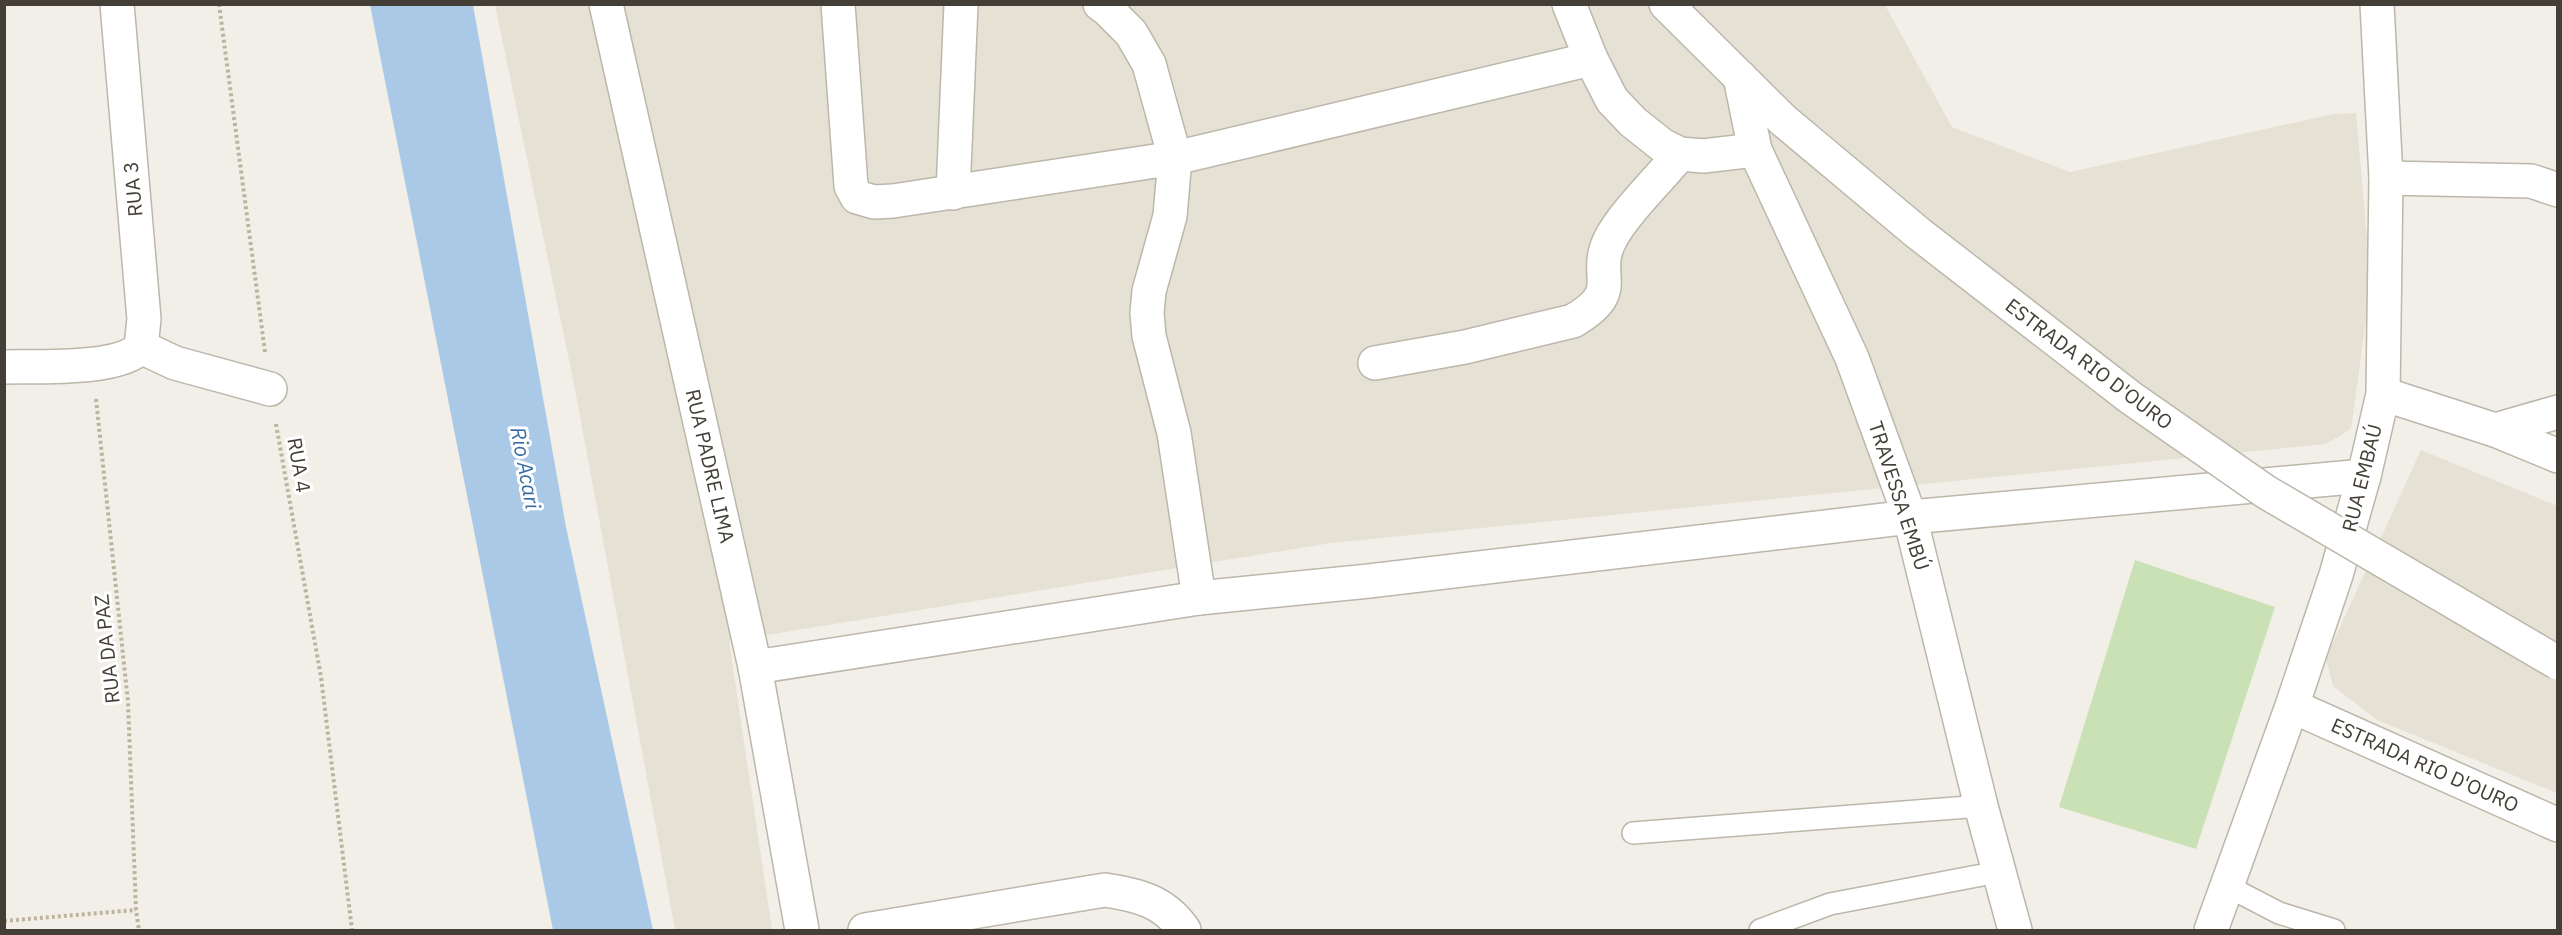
<svg xmlns="http://www.w3.org/2000/svg" width="2562" height="935" font-family="'IBM Plex Sans',sans-serif">
<style>
.residential{fill:#e5e1d5}
.green{fill:#c9e1b4}
.water{fill:#aac9e7}
.lines{fill:none;stroke-linecap:round;stroke-linejoin:round}
.service-casing{stroke:#bcb7aa;stroke-width:24}
.minor-casing{stroke:#bcb7aa;stroke-width:36}
.tertiary-casing{stroke:#bcb7aa;stroke-width:36}
.path{stroke:#bcb49d;stroke-width:4;stroke-dasharray:3 3;stroke-linecap:butt}
.service{stroke:#fff;stroke-width:21}
.minor{stroke:#fff;stroke-width:33}
.tertiary{stroke:#fff;stroke-width:33}
.tertiary-bridge-casing{stroke:#bcb7aa;stroke-width:36;stroke-linecap:butt}
.tertiary-bridge{stroke:#fff;stroke-width:33}
.labels{text-anchor:middle;stroke-width:6;stroke-linejoin:round;paint-order:stroke}
.street-label{font-size:20px;fill:#433f37;stroke:#fff}
.water-label{font-size:21px;font-style:italic;fill:#3c6ea3;stroke:#fff}
</style>
<rect width="100%" height="100%" fill="#f1efe7"/>
<g class="residential">
<path d="M495,5h1390l67,122 118,45 264,-58 22,-1 15,170 -20,146 -25,15 -995,99 -602,98 43,289h-97l-100,-541z"/>
<path d="M2421,450l136,56v287l-180,-73 -44,-34 -7,-28z"/>
</g>
<path class="green" d="M2135,560l140,47 -79,242 -137,-42z"/>
<path class="water" d="M370,5h103l93,522 87,403h-100z"/>
<g class="lines">
<g class="service-casing">
<g id="service">
<path d="M1633,833l348,-27"/>
<path d="M2227,886l52,27 55,17"/>
<path d="M1760,930l70,-26 168,-32"/>
</g>
</g>
<g class="minor-casing">
<g id="minor">
<path d="M606,4l149,663 47,263"/>
<path d="M838,4l13,182 6,11 17,5 19,-1 282,-43 416,-99"/>
<path d="M1100,4l7,5 24,24 18,31 26,94 -5,58 -21,75 -2,22 2,23 25,97 25,165"/>
<path d="M1569,4l22,55 21,41 21,22 29,23 18,9 23,2 52,-6"/>
<path d="M1740,77l15,73 97,208 58,159 71,289 34,124"/>
<path d="M2386,178l145,3 27,9"/>
<path d="M953,193l8,-189"/>
<path d="M141,347l34,16 95,26"/>
<path d="M1375,363l90,-16 108,-26c53,-31 18,-43 37,-81 12,-25 51,-63 70,-86"/>
<path d="M4,367c32,-1 116,4 137,-20l3,-28 -27,-315"/>
<path d="M2383,394l112,36 63,-18"/>
<path d="M2495,430l63,26"/>
<path d="M755,667l444,-69 170,-17 541,-64 454,-41"/>
<path d="M2292,706l266,119"/>
<path d="M865,930l240,-40c33,5 59,11 79,40"/>
</g>
</g>
<g class="tertiary-casing">
<g id="tertiary">
<path d="M1666,4l117,116"/>
<path d="M2211,930l81,-224 44,-131 28,-99 19,-82 3,-216 -9,-174"/>
</g>
</g>
<g class="path">
<path d="M219,4l46,348"/>
<path d="M96,399l32,303 8,208 3,20"/>
<path d="M276,424l45,253 31,253"/>
<path d="M4,921l132,-11"/>
</g>
<use href="#service" class="service"/>
<use href="#minor" class="minor"/>
<use href="#tertiary" class="tertiary"/>
<g class="tertiary-bridge-casing">
<path id="tertiary-bridge" d="M1783,120l135,113 213,165 135,94 292,171"/>
</g>
<use href="#tertiary-bridge" class="tertiary-bridge"/>
</g>
<g class="labels">
<g class="street-label">
<text transform="translate(133 189) rotate(-95)" y="7">RUA 3</text>
<text transform="translate(2089 364) rotate(37)" y="7">ESTRADA RIO D'OURO</text>
<text transform="translate(299 465) rotate(80)" y="7">RUA 4</text>
<text transform="translate(710 466) rotate(77)" y="7">RUA PADRE LIMA</text>
<text transform="translate(2362 478) rotate(-76)" y="7">RUA EMBAÚ</text>
<text transform="translate(1899 496) rotate(72)" y="7">TRAVESSA EMBÚ</text>
<text transform="translate(107 649) rotate(-96)" y="7">RUA DA PAZ</text>
<text transform="translate(2425 765) rotate(24)" y="7">ESTRADA RIO D'OURO</text>
</g>
<g class="water-label">
<text transform="translate(525 468) rotate(79)" y="7">Rio Acari</text>
</g>
</g>
<rect width="2562" height="935" fill="none" stroke="#433f37" stroke-width="12"/>
</svg>
